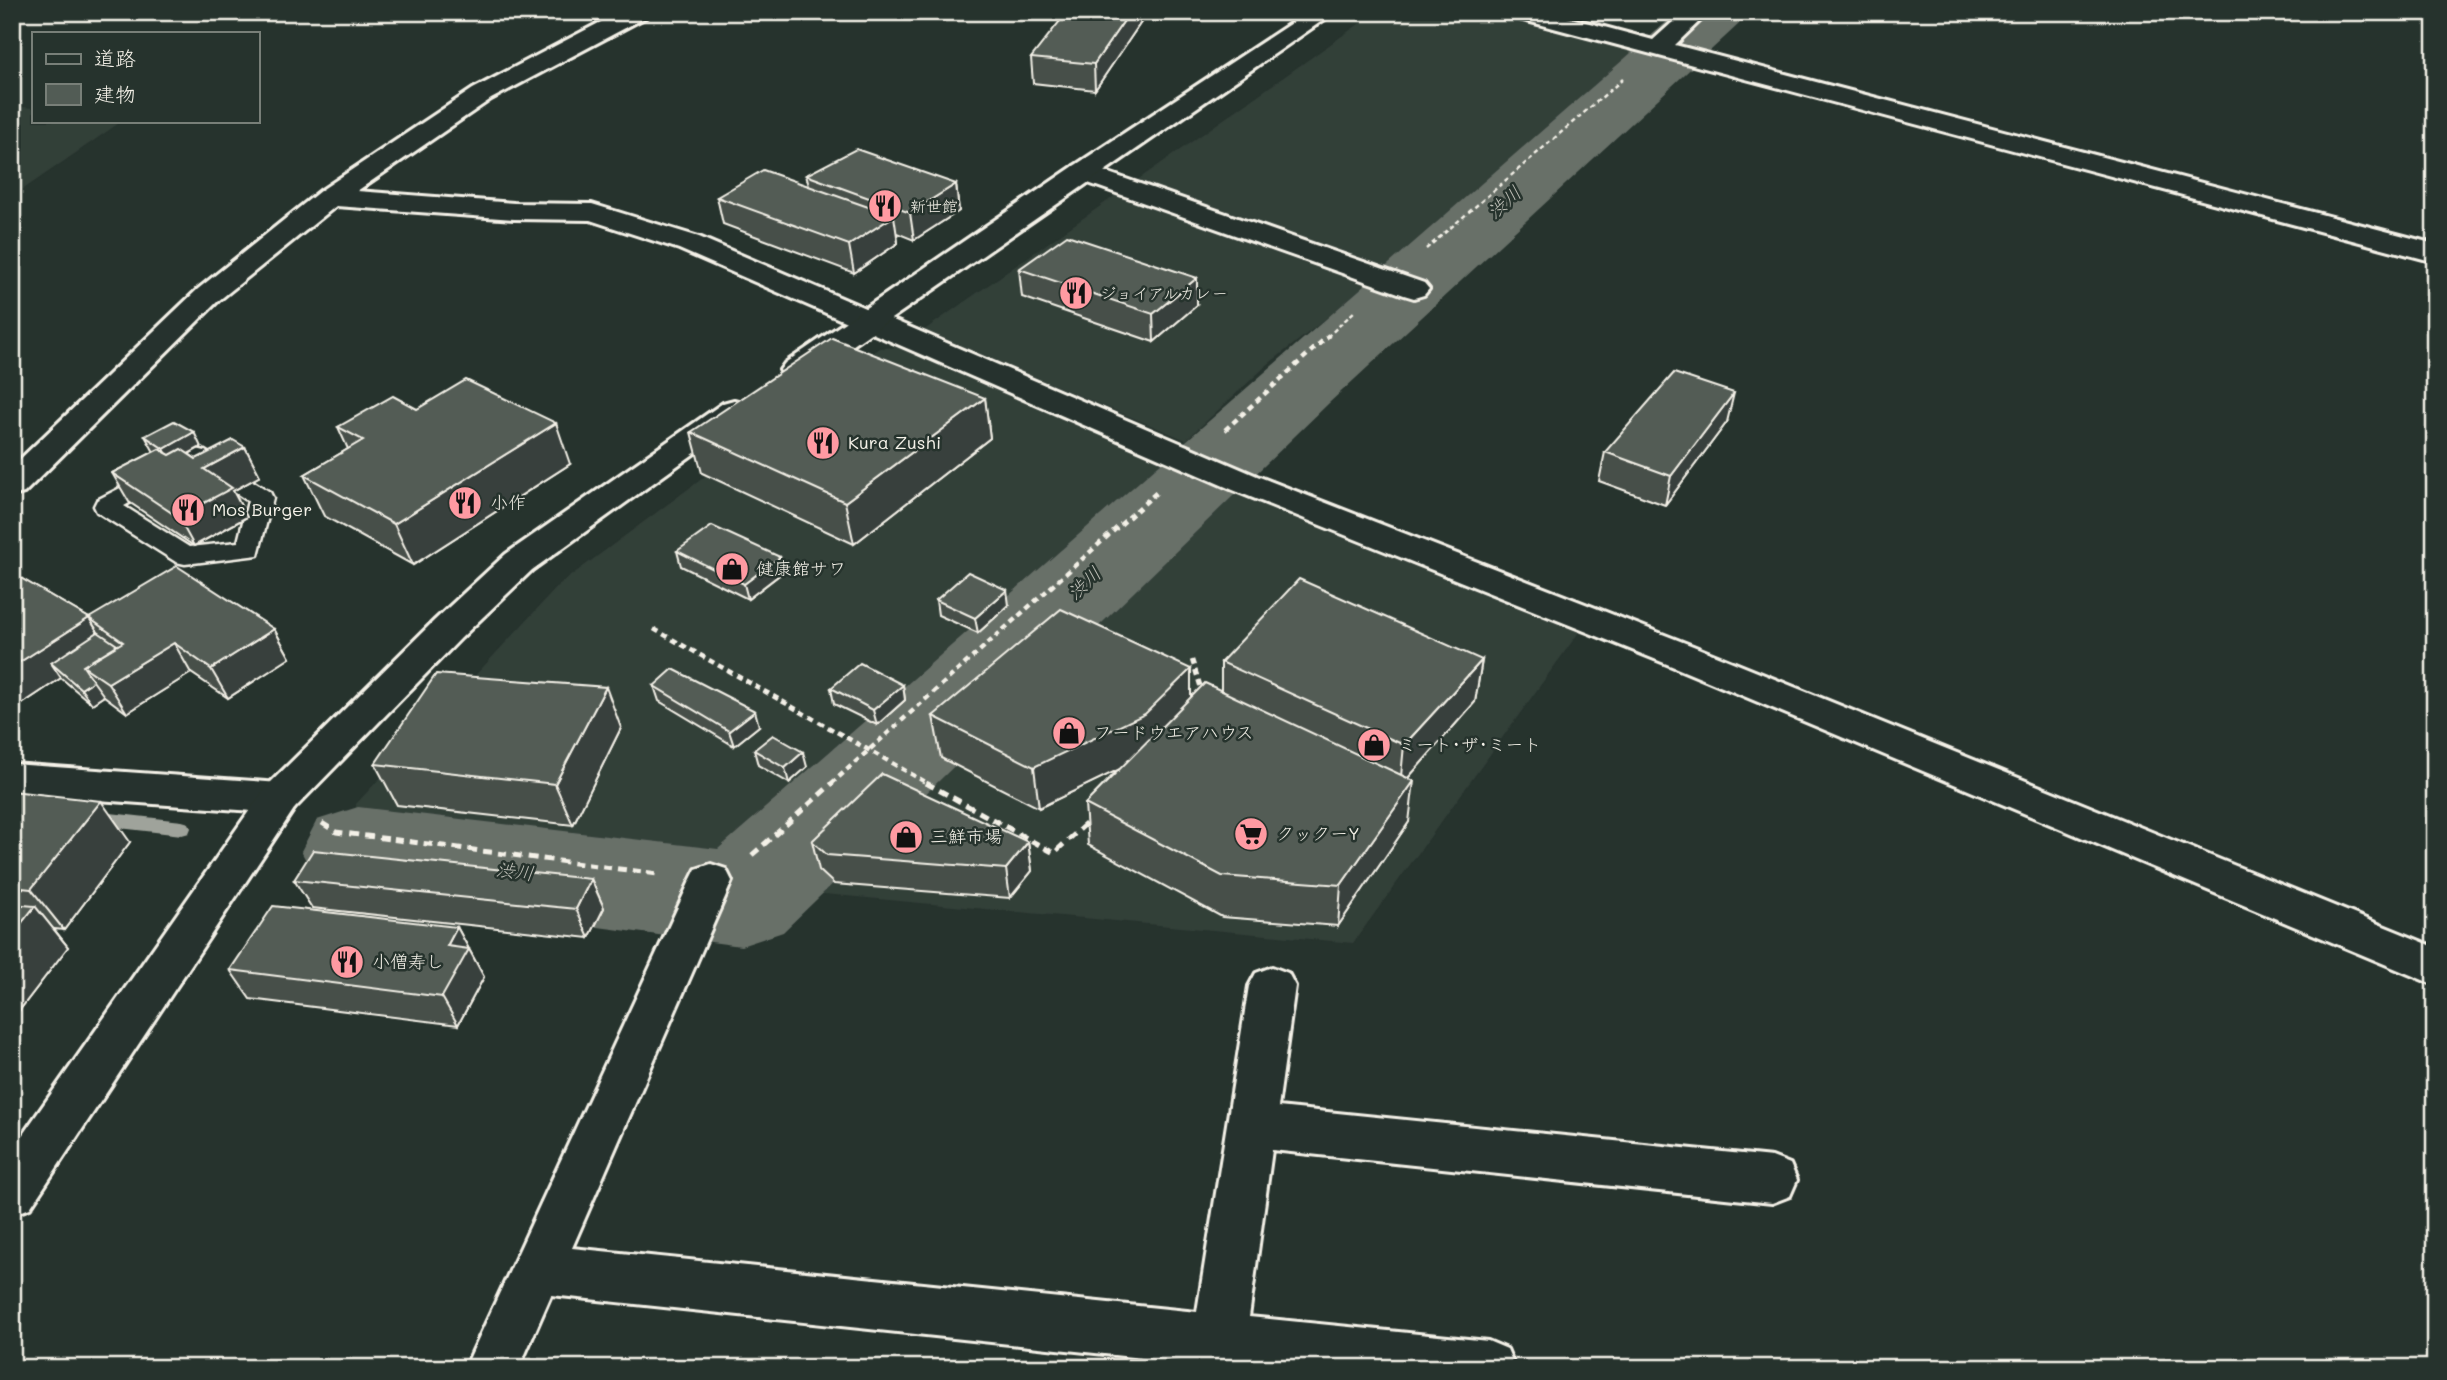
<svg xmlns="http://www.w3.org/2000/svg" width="2447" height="1380" font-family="Mali,'Klee One',sans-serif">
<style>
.built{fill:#333f39}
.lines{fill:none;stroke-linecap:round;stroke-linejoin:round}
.stream{fill:#9fa39b;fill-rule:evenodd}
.river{fill:#676f68;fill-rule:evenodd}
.lane-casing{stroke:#f4f1e8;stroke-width:5}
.street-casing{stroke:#f4f1e8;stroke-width:6}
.secondary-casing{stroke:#f4f1e8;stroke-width:6}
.path-far2{stroke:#f4f1e8;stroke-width:2.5;stroke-dasharray:4.5 3.5;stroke-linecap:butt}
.path-far1{stroke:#f4f1e8;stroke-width:4.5;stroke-dasharray:6 4.5;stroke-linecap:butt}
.path{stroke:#f4f1e8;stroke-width:5;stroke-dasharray:9 6;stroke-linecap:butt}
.lane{fill:#26332d;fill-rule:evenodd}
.street{fill:#26332d;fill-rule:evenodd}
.secondary{fill:#26332d;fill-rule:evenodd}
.wall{fill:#474f49;stroke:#f4f1e8;stroke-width:2}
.shaded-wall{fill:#39403c;stroke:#f4f1e8;stroke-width:2}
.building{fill:#525c55;stroke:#f4f1e8;stroke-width:2}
.labels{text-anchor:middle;stroke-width:5;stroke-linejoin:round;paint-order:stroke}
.far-poi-label{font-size:16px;fill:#f4f1e8;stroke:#26332d;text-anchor:start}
.poi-label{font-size:18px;fill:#f4f1e8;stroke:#26332d;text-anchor:start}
.water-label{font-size:19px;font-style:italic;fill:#bcbdb5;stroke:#26332d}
</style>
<rect width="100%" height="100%" fill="#26332d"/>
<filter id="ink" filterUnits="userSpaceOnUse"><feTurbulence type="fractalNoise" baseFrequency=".0143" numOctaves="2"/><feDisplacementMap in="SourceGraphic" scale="14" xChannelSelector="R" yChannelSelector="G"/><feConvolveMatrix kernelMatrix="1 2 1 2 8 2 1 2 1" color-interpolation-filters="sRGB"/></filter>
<g filter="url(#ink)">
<g class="built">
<path d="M1376,12h115l151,39 -255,220 -120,94 -81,75 -263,-109z"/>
<path d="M12,106l21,2v13h89l-110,76z"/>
<path d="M909,347l673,281 -229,315 -561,-52 -68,-24 -367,-44 -1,-19 205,-221 318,-235z"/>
</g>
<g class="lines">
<path class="stream" d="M92,811l90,10 7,2 2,5 -2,5 -7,2 -90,-10 -7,-2 -2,-5 2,-5z"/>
<path class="river" d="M1678,12h69l-9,13 -409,378 -546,529 -42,14 -383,-51 -41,-13 -16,-31 16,-31 41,-13 360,42z"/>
<g class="lane-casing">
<path id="lane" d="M196,449l9,2 65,41 3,6 -15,57 -73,9 -9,-2 -79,-50 -3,-6 3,-6zM195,466l53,35 -10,41 -49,5 -65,-41z"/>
</g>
<g class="street-casing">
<g id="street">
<path d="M620,12h29l-3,5 -155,82 -134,92 157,12 78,1 107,33 558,239 436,170 742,301v38l-768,-321 -434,-174 -554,-241 -89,-29 -76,-1 -178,-13 -118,95 -194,192 -12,3v-29l186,-178 122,-98 153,-102z"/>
<path d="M1509,12h39l105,28 31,-28h25l-34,33 760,199v18l-923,-245z"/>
<path d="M1083,164l341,119 5,6 -5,6 -10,3 -10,-3 -330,-117 -4,-6 4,-6z"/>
<path d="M12,764l268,19 14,4 6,11 -6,11 -14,4 -268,-19z"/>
<path d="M711,864l15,5 6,12 -160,367 625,64 52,-326 7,-13 16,-6 16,6 7,13 -17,121 494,50 18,7 7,16 -7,16 -18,7 -500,-53 -23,167 239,24 19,8 8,19h-326v-5l-638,-68 -32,73h-54l225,-487 6,-12z"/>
</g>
</g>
<g class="secondary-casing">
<g id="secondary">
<path d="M1308,12h27l-528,365 -11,2 -11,-2 -5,-7 5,-7 289,-197z"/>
<path d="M734,400l11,3 5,7 -5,7 -213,153 -71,68 -167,171 -264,399 -18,7v-65l254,-363 169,-167 71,-66 217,-151z"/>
</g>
</g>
<g class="path-far2">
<path d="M1426,249l197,-170"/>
<path d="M1327,337l29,-27"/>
</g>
<g class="path-far1">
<path d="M1225,430l104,-95"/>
<path d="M654,629l275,155"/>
<path d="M1192,660l10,31"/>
<path d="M831,784l326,-292"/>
</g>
<g class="path">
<path d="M926,783l128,70 36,-33"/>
<path d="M322,823l14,9 322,42"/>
<path d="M752,855l81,-72"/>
</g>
<use href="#lane" class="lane"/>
<use href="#street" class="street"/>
<use href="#secondary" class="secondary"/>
</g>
<g class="wall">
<path d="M1148,12l-53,78 -62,-7 -2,-25z"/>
<path d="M806,175l150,9 3,27 -45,29 -17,-7 1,10 -44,30 -131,-49 -6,-27 92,-11z"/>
<path d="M1019,269l178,36 -43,37 -132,-45z"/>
<path d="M985,398l5,40 -136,106 -152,-71 -11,-41z"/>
<path d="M417,409l153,55 -157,101 -89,-49 -20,-41 44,-26 -10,-22z"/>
<path d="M1727,422l-62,83 -66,-24 6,-29z"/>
<path d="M145,436l56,11 -12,7 7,5 49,-12 15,29 -27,15 14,26 -53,29 -65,-44 -17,-29 42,-21z"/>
<path d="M677,551l103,6 3,15 -35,27 -67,-33z"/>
<path d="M12,573l77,45 9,14 -9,-14 185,11 16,29 -62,40 -37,-25 -64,40 -23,-17 -12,8 -31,-26 -42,28 -7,-5z"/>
<path d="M936,600l73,5 -31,28 -40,-18z"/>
<path d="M1482,660l-7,42 -67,76 1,44 -71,104 -116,-9 -134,-72 -3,-41 34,-35 -80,39 -98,-50 -8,-42 258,-47v28l30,-6v-29z"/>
<path d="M903,685l2,15 -28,25 -43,-21 -3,-16z"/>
<path d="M654,686l105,40 -25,20 -75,-45z"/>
<path d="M621,728l-48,97 -176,-20 -22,-41z"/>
<path d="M754,750l53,17 -18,16 -31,-18z"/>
<path d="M12,791l118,51 -66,88 -10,-1 14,18 -56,73z"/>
<path d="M812,841l216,1 4,29 -22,27 -176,-14 -15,-14z"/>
<path d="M591,879l13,29 -15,30 -277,-30 -18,-28z"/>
<path d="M457,927l27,50 -26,48 -208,-26 -20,-29z"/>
</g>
<g class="shaded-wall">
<path d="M1130,12h18l-53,78 -1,-26z"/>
<path d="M956,184l3,27 -45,29 -4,-27z"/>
<path d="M894,216l4,27 -44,30 -5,-28z"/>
<path d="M1197,278v27l-43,37 -1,-28z"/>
<path d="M1734,393l-7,29 -62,83 6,-29z"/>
<path d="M985,398l5,40 -136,106 -9,-42z"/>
<path d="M556,423l14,41 -157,101 -19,-41z"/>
<path d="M194,432l7,15 -29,16 -8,-14z"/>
<path d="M245,447l15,29 -27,15 14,26 -53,29 -16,-29 26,-48z"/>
<path d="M780,557l3,15 -35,27 -4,-15z"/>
<path d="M1007,590l2,15 -31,28 -3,-15z"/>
<path d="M89,618l18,29 -56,16 10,15 -42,28 -7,-10v-29z"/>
<path d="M274,629l16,29 -62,40 -17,-29z"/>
<path d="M174,643l17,30 -64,40 -19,-30z"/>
<path d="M1482,660l-7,42 -75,85 4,-42z"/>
<path d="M1191,669v42l-44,45 -108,52 -5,-41z"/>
<path d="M93,681l11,15 -12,8 -11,-15z"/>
<path d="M903,685l2,15 -28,25 -4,-15z"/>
<path d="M606,687l15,41 -48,97 -18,-41z"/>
<path d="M755,711l4,15 -25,20 -5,-15z"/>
<path d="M803,752l4,15 -18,16 -4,-15z"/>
<path d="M1414,781l-5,41 -71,104 3,-41z"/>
<path d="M101,801l29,41 -66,88 -33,-41z"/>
<path d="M1028,842l4,29 -22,27 -4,-29z"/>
<path d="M591,879l13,29 -15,30 -13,-29z"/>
<path d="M35,906l33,41 -56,73v-85z"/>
<path d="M457,927l27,50 -26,48 -16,-28 5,-51z"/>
</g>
<g class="building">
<path d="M1067,12h63l-36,52 -63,-6z"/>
<path d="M856,149l100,35 -46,29 -104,-38z"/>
<path d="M763,170l131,46 -45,29 -132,-48z"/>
<path d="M1067,235l130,43 -44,36 -134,-45z"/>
<path d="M832,338l153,60 -140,104 -154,-70z"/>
<path d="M1674,373l60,20 -63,83 -66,-24z"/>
<path d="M466,380l90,43 -162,101 -90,-49 59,-35 -25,-13 55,-31 24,13z"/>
<path d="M174,421l20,11 -30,17 -19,-13z"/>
<path d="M233,440l12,7 -41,22 28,19 -54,29 -66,-44 47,-24 11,6 11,-6 15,10z"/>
<path d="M712,526l68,31 -36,27 -67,-33z"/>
<path d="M177,566l97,63 -63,40 -37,-26 -66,40 -25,-17 40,-24 -34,-24z"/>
<path d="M968,572l39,18 -32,28 -39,-18z"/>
<path d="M12,573l77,45 -77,49z"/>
<path d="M1299,579l183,81 -78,85 -183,-83z"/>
<path d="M1061,609l130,60 -46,45 -111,53 -101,-51z"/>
<path d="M98,632l19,13 -34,21 10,15 -12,8 -30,-26z"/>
<path d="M860,663l43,22 -30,25 -42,-22z"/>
<path d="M673,669l82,42 -26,20 -75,-45z"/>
<path d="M436,674l170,13 -51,97 -180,-20z"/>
<path d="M1205,683l209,98 -73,104 -119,-9 -137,-72z"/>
<path d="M773,735l30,17 -18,16 -31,-18z"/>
<path d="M882,774l146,68 -22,27 -179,-14 -15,-14z"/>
<path d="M12,791l89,10 -70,88 -19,-2z"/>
<path d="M313,850l278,29 -15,30 -282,-29z"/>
<path d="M12,904l23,2 -23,29z"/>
<path d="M273,906l184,21 -10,19 22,3 -27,48 -212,-27z"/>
</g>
</g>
<defs>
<g id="restaurant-disc" transform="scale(1.75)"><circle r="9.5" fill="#ff9aa2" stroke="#26332d"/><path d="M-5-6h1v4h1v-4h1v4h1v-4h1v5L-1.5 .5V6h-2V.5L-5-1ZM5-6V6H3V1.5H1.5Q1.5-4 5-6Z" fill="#111"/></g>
<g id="shop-disc" transform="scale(1.75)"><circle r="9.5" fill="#ff9aa2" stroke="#26332d"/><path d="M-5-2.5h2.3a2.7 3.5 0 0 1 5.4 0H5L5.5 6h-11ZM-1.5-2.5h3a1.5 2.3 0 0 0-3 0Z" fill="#111"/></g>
<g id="supermarket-disc" transform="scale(1.75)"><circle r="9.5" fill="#ff9aa2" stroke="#26332d"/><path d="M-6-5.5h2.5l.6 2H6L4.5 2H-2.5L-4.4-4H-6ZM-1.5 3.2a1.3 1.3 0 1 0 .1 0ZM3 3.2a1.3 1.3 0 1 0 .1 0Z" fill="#111"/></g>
</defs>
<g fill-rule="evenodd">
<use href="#restaurant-disc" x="885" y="206"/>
<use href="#restaurant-disc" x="1076" y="293"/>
<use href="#restaurant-disc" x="823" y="443"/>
<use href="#restaurant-disc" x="465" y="503"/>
<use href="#restaurant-disc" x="188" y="510"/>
<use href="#shop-disc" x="732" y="569"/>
<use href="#shop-disc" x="1069" y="733"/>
<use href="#shop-disc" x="1374" y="745"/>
<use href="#supermarket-disc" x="1251" y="834"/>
<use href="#shop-disc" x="906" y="837"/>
<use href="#restaurant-disc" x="347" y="962"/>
</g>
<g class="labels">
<g class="far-poi-label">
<text x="910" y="212">新世館</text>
<text x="1100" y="299">ジョイアルカレー</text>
</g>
<g class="poi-label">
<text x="848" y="449">Kura Zushi</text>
<text x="490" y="509">小作</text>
<text x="212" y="516">Mos Burger</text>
<text x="756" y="575">健康館サワ</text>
<text x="1094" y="739">フードウエアハウス</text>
<text x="1398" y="751">ミート･ザ･ミート</text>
<text x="1276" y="840">クックーY</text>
<text x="930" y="843">三鮮市場</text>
<text x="372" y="968">小僧寿し</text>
</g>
<g class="water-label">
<text transform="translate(1504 202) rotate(-42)" y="7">渋川</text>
<text transform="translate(1084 583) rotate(-43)" y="7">渋川</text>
<text transform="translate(515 871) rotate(7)" y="7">渋川</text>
</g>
</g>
<rect width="2447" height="1380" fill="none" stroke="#26332d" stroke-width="42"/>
<rect x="21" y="21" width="2405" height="1338" fill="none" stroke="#f4f1e8" stroke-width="2.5" filter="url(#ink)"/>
<rect x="32" y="32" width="228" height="91" fill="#26332d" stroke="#787f78" stroke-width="2"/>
<rect x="46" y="54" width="35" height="10" fill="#26332d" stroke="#787f78" stroke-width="2"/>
<text x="94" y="66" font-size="21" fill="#f4f1e8">道路</text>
<rect x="46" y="84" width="35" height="21" fill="#525c55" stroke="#787f78" stroke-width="2"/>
<text x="94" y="102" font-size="21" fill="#f4f1e8">建物</text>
</svg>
